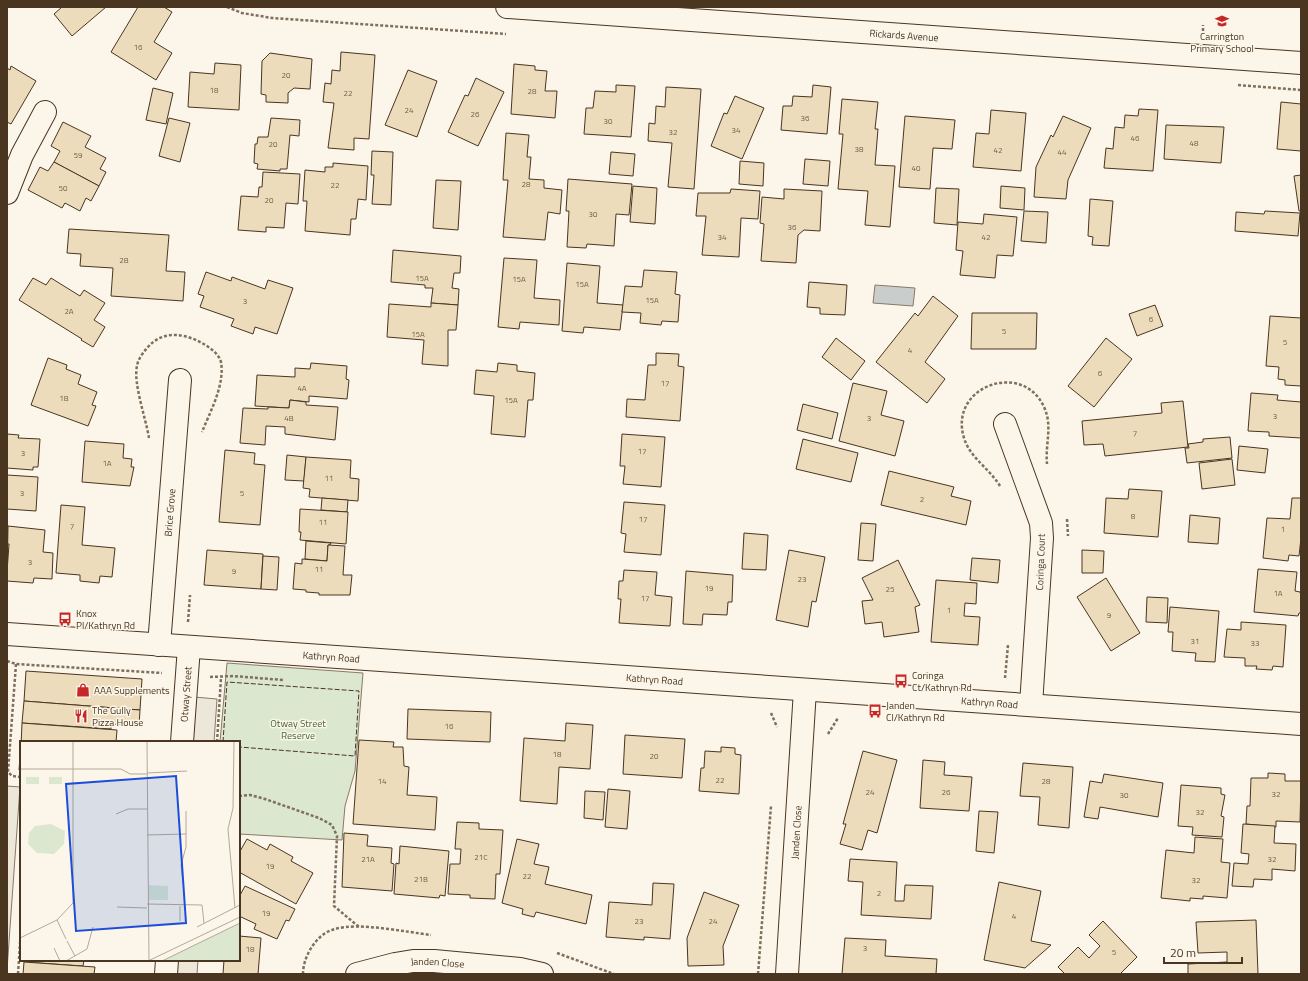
<svg xmlns="http://www.w3.org/2000/svg" width="1308" height="981" font-family="'Titillium Web',sans-serif">
<style>
.green{fill:#dce7d0;stroke:#887966}
.parking{fill:#ede7d9;stroke:#887966}
.water{fill:#c9cecd;stroke:#887966}
.building{fill:#ecdcbc;stroke:#4a3520}
.lines{fill:none;stroke-linecap:round;stroke-linejoin:round}
.minor-casing{stroke:#4a3520;stroke-width:24}
.path{stroke:#7f6f5c;stroke-width:2.5;stroke-dasharray:3 2;stroke-linecap:butt}
.minor{stroke:#fbf6e9;stroke-width:22}
.fence{stroke:#4a3520;stroke-width:1;stroke-dasharray:5 2;stroke-linecap:butt}
.labels{text-anchor:middle;stroke-width:3;stroke-linejoin:round;paint-order:stroke}
.number-label{font-size:8px;fill:#725f47}
.street-label{font-size:10px;fill:#4a3520;stroke:#fbf6e9}
.poi-label{font-size:10px;fill:#4a3520;stroke:#fbf6e9;text-anchor:start}
.park-label{font-size:10px;fill:#436837;stroke:#fbf6e9}
.inset-road{fill:none;stroke:#b4a999;stroke-width:1}
.view{fill:#1d4ed8;fill-opacity:0.15;stroke:#1d4ed8;stroke-width:2}
.inset-edge{fill:none;stroke:#4a3520;stroke-width:2}
</style>
<rect width="100%" height="100%" fill="#fbf6e9"/>
<path class="green" d="M227,663l136,10 -8,98 -10,35 -3,34 -103,-6v-92h-19z"/>
<g class="parking">
<path d="M182,696l35,3 -3,43h-35z"/>
<path d="M7,786l13,1 -13,183z"/>
<path d="M163,960h35l-1,14h-35z"/>
</g>
<path class="water" d="M875,285l40,3 -2,18 -40,-3z"/>
<g class="building">
<path d="M62,7h44l-34,29 -18,-22z"/>
<path d="M138,7h26l8,5 -18,30 18,11 -16,27 -45,-28z"/>
<path d="M341,52l34,3 -6,84 -15,-1v12l-26,-2 6,-45 -11,-1 2,-19 6,1 1,-14 8,1z"/>
<path d="M270,53l42,6 -2,30 -16,-1 -6,5v10l-22,-1v-7l-5,-1 1,-33z"/>
<path d="M215,63l26,2 -2,45 -51,-3 2,-35 24,2z"/>
<path d="M514,64l21,2v4l12,1 -2,20h12l-2,27 -44,-4z"/>
<path d="M11,66l25,15 -25,43 -4,-2v-54l3,2z"/>
<path d="M408,70l29,11 -20,56 -32,-12z"/>
<path d="M476,78l28,14 -26,54 -30,-14 17,-37 3,1z"/>
<path d="M616,85l19,1 -4,51 -47,-3 2,-26h7l2,-17 21,1z"/>
<path d="M813,85l18,2 -4,47 -46,-4 2,-24h9l1,-10 19,1z"/>
<path d="M666,87l35,2 -7,100 -26,-2 4,-44 -24,-2 1,-18 6,1 1,-18 9,1z"/>
<path d="M153,88l20,5 -7,31 -20,-4z"/>
<path d="M735,96l29,12 -22,51 -31,-13 13,-33 3,1z"/>
<path d="M842,99l36,3 -3,27h3l-3,36 20,1 -5,61 -25,-2 3,-34 -30,-2 5,-55h-4z"/>
<path d="M1281,102l20,2v47l-24,-2z"/>
<path d="M1139,109l19,1 -5,61 -49,-3 2,-20 7,1 2,-22 9,1 1,-13 13,1z"/>
<path d="M991,110l35,3 -5,58 -48,-4 3,-34 13,1z"/>
<path d="M905,116l50,4 -3,29 -19,-1 -3,41 -31,-2z"/>
<path d="M1063,116l28,12 -23,52 -2,19 -32,-2 2,-30 15,-32 2,2z"/>
<path d="M169,118l21,5 -10,39 -21,-6z"/>
<path d="M271,118l29,2 -1,16 -9,-1 -3,34h-7v2l-23,-2 1,-5 -4,-1 1,-19h2l1,-7h10z"/>
<path d="M63,122l28,14 -6,11 21,11 -6,11 6,3 -7,14 -45,-24 6,-11 -9,-5z"/>
<path d="M1166,125l58,2 -3,36 -57,-4z"/>
<path d="M506,133l23,2 -2,22h4l-2,22 15,1v8l18,2 -2,24 -12,-2 -3,28 -42,-3 5,-57h-5z"/>
<path d="M372,151l21,1 -2,53 -19,-1 2,-29h-3z"/>
<path d="M611,152l24,2 -2,22 -24,-2z"/>
<path d="M805,159l25,2 -2,25 -25,-2z"/>
<path d="M740,161l24,2 -1,23 -24,-2z"/>
<path d="M54,162l45,24 -8,15 -5,-3 -6,13 -15,-8 -3,5 -34,-18 12,-23 8,4z"/>
<path d="M333,163l35,3 -2,34 -8,-1 -2,20h-5l-1,16 -45,-4 2,-30h-4l2,-31 20,2v-5h8z"/>
<path d="M263,172l37,2 -2,30 -12,-1 -2,25 -18,-1v5l-28,-2 3,-34 17,1 1,-10h3z"/>
<path d="M1301,175v36h-2l-5,-35z"/>
<path d="M568,179l64,5 -3,31 -13,-1 -2,32 -27,-2 -1,4 -19,-1 2,-36h-3z"/>
<path d="M436,180l25,1 -3,49 -25,-2z"/>
<path d="M633,186l24,2 -2,36 -25,-2z"/>
<path d="M1001,186l24,2 -1,22 -24,-2z"/>
<path d="M936,188l23,1 -2,36 -23,-2z"/>
<path d="M731,189l29,2 -2,28 -17,-1 -2,39 -37,-2 4,-39h-10l2,-23h32z"/>
<path d="M784,189l38,2 -2,40 -16,-1 -6,5 -2,28 -35,-2 3,-37 -4,-1 2,-26 22,2z"/>
<path d="M1090,199l23,2 -4,45 -17,-1 1,-8 -5,-1z"/>
<path d="M1024,211l24,1 -2,31 -25,-2z"/>
<path d="M1265,211l35,2 -2,23 -63,-5 1,-19 28,2z"/>
<path d="M984,214l33,3 -4,39 -16,-1 -2,23 -35,-3 3,-24 -7,-1 2,-28 25,2z"/>
<path d="M69,229l100,6 -3,36 19,1 -2,29 -72,-5 2,-28 -33,-2 1,-12 -14,-1z"/>
<path d="M393,250l68,6 -1,17h-6l-2,15 7,1 -1,16 -27,-2 2,-15h-8v-3l-34,-3z"/>
<path d="M504,258l33,2 -3,38 26,2 -1,25 -39,-3 -1,7 -21,-2z"/>
<path d="M567,263l33,3 -3,37 26,2 -3,25 -36,-3 -1,6 -21,-2z"/>
<path d="M644,270l33,2 -2,22 5,1 -2,27 -16,-1 -1,4 -21,-2 1,-10 -19,-1 3,-26 17,1z"/>
<path d="M206,272l25,9 1,-4 33,12 3,-9 25,8 -16,46 -22,-7 -2,7 -22,-8 3,-7 -34,-12 4,-11 -6,-2z"/>
<path d="M33,278l13,7 5,-7 29,18 4,-6 21,13 -11,17 11,7 -12,20 -12,-7 1,-1 -63,-39z"/>
<path d="M809,282l38,3 -2,30 -25,-1v-6l-13,-1z"/>
<path d="M933,296l25,20 -33,46 20,17 -18,24 -51,-41 39,-49 3,3z"/>
<path d="M431,303l27,2 -2,25h-8v36l-26,-2 2,-24 -37,-3 2,-33 42,3z"/>
<path d="M1155,305l8,21 -26,10 -8,-22z"/>
<path d="M972,313h65l-1,36h-65z"/>
<path d="M1270,316l31,2v68l-16,-1v-5l-7,-1 1,-12 -13,-1z"/>
<path d="M836,338l29,23 -14,19 -29,-23z"/>
<path d="M1106,338l26,21 -38,48 -26,-21z"/>
<path d="M656,353l23,1 -1,12 6,1 -4,54 -54,-4 1,-18 18,1 3,-35h8z"/>
<path d="M48,358l19,7 -1,4 15,6 -3,9 19,8 -5,13 4,1 -8,20 -57,-21z"/>
<path d="M311,363l36,3 -1,13 3,1 -2,19 -38,-3v6l-19,-2 -1,8 -34,-2 2,-31 38,2v-9l15,1z"/>
<path d="M498,363l19,2v6l18,2 -2,27h-5l-3,37 -34,-3 3,-38 -20,-2 2,-24 21,2z"/>
<path d="M853,383l34,8 -6,24 23,6 -9,35 -56,-15z"/>
<path d="M1251,393l27,2 -1,5 24,2v36l-32,-2v-4l-21,-1z"/>
<path d="M290,400l16,2v3l32,2 -3,33 -50,-6v-7l-19,-1 -1,19 -25,-2 3,-35 25,1v-2l21,1z"/>
<path d="M1183,401l5,46 -83,9 -2,-12 -19,1 -2,-24 80,-8 -1,-10z"/>
<path d="M803,404l35,9 -6,26 -35,-9z"/>
<path d="M7,434l12,1 -1,3 22,1 -2,28h-5v3l-26,-2z"/>
<path d="M622,434l43,3 -4,50 -38,-3 2,-18h-5z"/>
<path d="M1230,437l2,21 -45,5 -2,-15h4l-1,-4 15,-2v-3z"/>
<path d="M803,439l55,14 -7,29 -55,-13z"/>
<path d="M85,441l39,3 -1,14 9,1 -1,8h3l-4,19 -48,-4z"/>
<path d="M1239,446l29,3 -3,24 -28,-3z"/>
<path d="M225,450l30,3 -1,11 11,1 -5,60 -41,-3z"/>
<path d="M287,455l19,2 -2,24 -19,-1z"/>
<path d="M306,457l45,3 -1,18 9,1 -1,22 -49,-4 1,-8 -7,-1z"/>
<path d="M1232,459l3,26 -33,4 -3,-26z"/>
<path d="M889,471l65,16 -3,9 20,5 -5,24 -85,-20z"/>
<path d="M7,475l31,2 -2,34 -29,-2z"/>
<path d="M1129,489l33,2 -4,46 -54,-4 2,-35 22,1z"/>
<path d="M322,498l26,2 -1,12 -26,-2z"/>
<path d="M1292,498h9v40l-2,18 -10,-1 -1,6 -25,-3 4,-40 23,1z"/>
<path d="M624,502l41,3 -4,50 -37,-3 2,-18 -5,-1z"/>
<path d="M61,505l24,2 -3,38 33,3 -3,29 -12,-1 -1,7 -19,-2v-6l-24,-2z"/>
<path d="M300,509l48,3 -2,32 -46,-4 1,-8h-2z"/>
<path d="M1190,515l30,3 -2,26 -30,-2z"/>
<path d="M861,523l15,1 -3,37 -15,-1z"/>
<path d="M8,526l37,4 -2,22 10,1 -1,26 -18,-1 -1,5 -26,-2z"/>
<path d="M744,533l24,2 -2,35 -24,-1z"/>
<path d="M306,541l25,2 -1,2h-2l-1,16 -22,-2z"/>
<path d="M7,542v2h2l-2,28z"/>
<path d="M328,545l17,1 -2,29h9l-2,20h-31v-2l-13,-1v-2l-13,-1 2,-26 7,1v-5l25,2z"/>
<path d="M207,550l56,4 -2,35 -57,-4z"/>
<path d="M789,550l36,7 -9,45 -4,-1 -4,26 -32,-7z"/>
<path d="M1082,550l22,1 -1,22h-21z"/>
<path d="M263,556l16,1 -2,33 -16,-1z"/>
<path d="M972,558l28,2 -2,23 -28,-3z"/>
<path d="M898,560l22,45 -5,2 4,25 -35,5 -2,-15 -17,2 -3,-23 11,-1 -11,-22z"/>
<path d="M1258,569l39,3 -2,19 5,1 1,3v18h-2l-1,3 -44,-4z"/>
<path d="M624,570l33,2 -2,23 17,2 -2,29 -51,-3 2,-24h-3l1,-18h4z"/>
<path d="M686,571l47,4 -1,27h-4l-1,13 -24,-1 -1,11 -19,-1z"/>
<path d="M1106,578l34,55 -29,18 -34,-54z"/>
<path d="M936,580l41,3 -1,21 -11,-1 -1,13 16,1 -2,28 -47,-3z"/>
<path d="M1147,597l21,1 -1,25 -21,-1z"/>
<path d="M1170,607l49,4 -4,51 -20,-1 1,-8 -24,-2 1,-19h-5z"/>
<path d="M1241,622l45,3 -3,42 -10,-1 -1,4 -16,-1 1,-3h-12v-8l-21,-1 3,-28 14,1z"/>
<path d="M26,671l116,8 -2,31 -116,-9z"/>
<path d="M24,701l116,9 -1,16 -28,-2v5l-89,-6z"/>
<path d="M408,709l83,3 -1,30 -83,-3z"/>
<path d="M22,723l95,7 -1,12h-95v4z"/>
<path d="M566,723l27,2 -3,44 -31,-2 -2,37 -37,-3 4,-63 41,3z"/>
<path d="M625,735l60,4 -3,39 -59,-4z"/>
<path d="M359,740l35,2 -1,5h10l1,19 5,1 -2,28 30,2 -2,33 -82,-6z"/>
<path d="M21,746v24h-2z"/>
<path d="M721,747l14,1v6l6,1 -2,39 -40,-3 2,-23h3l1,-17 16,1z"/>
<path d="M863,751l34,9 -20,73 -9,-3 -6,20 -22,-6 6,-20h-3z"/>
<path d="M923,760l22,2 -1,13 28,2 -3,34 -49,-3z"/>
<path d="M1023,763l50,4 -4,61 -31,-3 2,-28 -20,-1z"/>
<path d="M1268,773l17,1v7h16l-1,41 -24,-1v6l-30,-3 1,-18h3l1,-28h17z"/>
<path d="M1104,774l59,9 -5,34 -58,-10 -2,12 -14,-2 6,-36 12,2z"/>
<path d="M1181,785l40,3v6l4,1 -4,21 3,1 -2,20 -30,-2 1,-8 -15,-1z"/>
<path d="M608,789l22,2 -3,38 -22,-2z"/>
<path d="M585,791l20,1 -2,28 -19,-2z"/>
<path d="M979,811l19,1 -4,41 -18,-2z"/>
<path d="M457,822l22,1v6l24,1 -3,44h-4l-1,25 -25,-1v-3l-22,-1 2,-30h10l1,-15h-6z"/>
<path d="M1243,824l32,2 -1,17 22,1 -1,27 -23,-2v11l-18,-1 -1,8 -21,-1 2,-23 14,1 1,-10 -8,-1z"/>
<path d="M344,833l24,2 -1,11 25,2 -1,15 3,1 -2,27 -50,-4z"/>
<path d="M1195,837l28,2 -2,23 9,1 -3,35 -24,-2v3l-13,-1v3l-29,-3 5,-48 28,3z"/>
<path d="M247,839l20,11 3,-6 23,13 -2,4 22,12 -17,31 -57,-32v-19z"/>
<path d="M517,839l22,5 -5,20 15,3 -4,17 47,11 -6,29 -50,-12 -2,5 -12,-3 1,-5 -21,-6z"/>
<path d="M400,846l49,5 -4,45 -5,-1 -1,3 -45,-4 2,-31 3,1z"/>
<path d="M850,859l47,3 -2,39h9l1,-16 28,1 -2,33 -70,-4 2,-33 -15,-1z"/>
<path d="M999,882l42,9 -10,50 20,4 -26,23 -41,-8z"/>
<path d="M653,883l21,1 -4,55 -26,-2v3l-38,-3 3,-35 43,3z"/>
<path d="M245,886l50,23 -6,12 -3,-1 -9,19 -23,-10 2,-5 -17,-8v-19z"/>
<path d="M704,892l35,13 -16,41 1,19 -36,1 -1,-28z"/>
<path d="M1256,920l2,54h-70v-10l39,-2v-10l-29,1 -2,-31z"/>
<path d="M1103,921l34,36 -17,17h-55l-7,-7 20,-20 11,11 11,-12 -11,-11z"/>
<path d="M239,936l22,2 -3,36h-35l1,-14h15z"/>
<path d="M845,938l41,2 -1,16 52,3 -1,15h-94z"/>
<path d="M24,960h60l-1,6 -59,-4z"/>
<path d="M24,962l71,5 -1,7h-71z"/>
</g>
<g class="lines">
<g class="minor-casing">
<g id="minor">
<path id="s1" d="M507,7l794,56"/>
<path d="M7,193l15,-38 23,-43"/>
<path d="M1005,424l36,99 1,15 -11,167"/>
<path id="s2" d="M7,634l1294,90"/>
<path id="s3" d="M159,645l21,-265"/>
<path id="s4" d="M182,742l7,-95"/>
<path d="M166,974l1,-14"/>
<path id="s5" d="M357,974l38,-10 18,-3h21l86,8 22,5"/>
<path id="s6" d="M787,974l18,-284"/>
</g>
</g>
<g class="path">
<path d="M227,7l15,6 30,5 234,16"/>
<path d="M1203,31v-6"/>
<path d="M1238,85l63,5"/>
<path d="M149,438c-3,-19 -16,-55 -12,-72 1,-7 6,-13 10,-18 17,-20 41,-14 60,-2 6,4 12,9 14,16 4,23 -11,50 -19,70"/>
<path d="M1000,486c-10,-17 -30,-28 -36,-48 -16,-52 59,-78 80,-31 9,19 1,37 3,57"/>
<path d="M1067,519l1,17"/>
<path d="M188,622l2,-27"/>
<path d="M7,661l9,3 146,9"/>
<path d="M16,664l-8,108 4,4 9,1"/>
<path d="M210,677l23,-1 50,4"/>
<path d="M1005,678l3,-33"/>
<path d="M771,713l6,14"/>
<path d="M828,734l10,-16"/>
<path d="M217,742l4,-64"/>
<path d="M239,796l11,-1 15,4 54,19 13,7 5,11 -3,70 25,21"/>
<path d="M557,953l57,21"/>
<path d="M18,974l3,-45"/>
<path d="M303,974c0,-18 14,-41 32,-45 24,-7 71,3 96,6"/>
<path d="M758,974l13,-168"/>
</g>
<use href="#minor" class="minor"/>
<path class="fence" d="M223,742l4,-60 132,9 -4,65 -116,-9"/>
</g>
<defs>
<g id="school-bare" transform="scale(1.08)"><path d="M0-5L7-2L0 1L-7-2ZM-4 1L0 2.5L4 1V4Q0 6-4 4Z" fill="#c62828" stroke="#fbf6e9" stroke-width="2.5" paint-order="stroke"/></g>
<g id="bus-bare" transform="scale(1.08)"><path d="M-5-6H5V4H4V6H2V4H-2V6H-4V4H-5ZM-3.5-4V0h7V-4ZM-3.5 1.2v1.5H-2V1.2ZM2 1.2v1.5H3.5V1.2Z" fill="#c62828" stroke="#fbf6e9" stroke-width="2.5" paint-order="stroke"/></g>
<g id="shop-bare" transform="scale(1.08)"><path d="M-5-2.5h2.3a2.7 3.5 0 0 1 5.4 0H5L5.5 6h-11ZM-1.5-2.5h3a1.5 2.3 0 0 0-3 0Z" fill="#c62828" stroke="#fbf6e9" stroke-width="2.5" paint-order="stroke"/></g>
<g id="restaurant-bare" transform="scale(1.08)"><path d="M-5-6h1v4h1v-4h1v4h1v-4h1v5L-1.5 .5V6h-2V.5L-5-1ZM5-6V6H3V1.5H1.5Q1.5-4 5-6Z" fill="#c62828" stroke="#fbf6e9" stroke-width="2.5" paint-order="stroke"/></g>
</defs>
<g fill-rule="evenodd">
<use href="#school-bare" x="1222" y="21"/>
<use href="#bus-bare" x="65" y="619"/>
<use href="#bus-bare" x="901" y="681"/>
<use href="#shop-bare" x="83" y="690"/>
<use href="#bus-bare" x="875" y="711"/>
<use href="#restaurant-bare" x="81" y="716"/>
</g>
<g class="labels">
<g class="number-label">
<text x="138" y="50">16</text>
<text x="286" y="78">20</text>
<text x="214" y="93">18</text>
<text x="532" y="94">28</text>
<text x="348" y="96">22</text>
<text x="409" y="113">24</text>
<text x="475" y="117">26</text>
<text x="805" y="121">36</text>
<text x="608" y="124">30</text>
<text x="736" y="133">34</text>
<text x="673" y="135">32</text>
<text x="1135" y="141">46</text>
<text x="1194" y="146">48</text>
<text x="273" y="147">20</text>
<text x="859" y="152">38</text>
<text x="998" y="153">42</text>
<text x="1062" y="155">44</text>
<text x="78" y="158">59</text>
<text x="916" y="171">40</text>
<text x="526" y="187">28</text>
<text x="335" y="188">22</text>
<text x="63" y="191">50</text>
<text x="269" y="203">20</text>
<text x="593" y="217">30</text>
<text x="792" y="230">36</text>
<text x="722" y="240">34</text>
<text x="986" y="240">42</text>
<text x="124" y="263">2B</text>
<text x="422" y="281">15A</text>
<text x="519" y="282">15A</text>
<text x="582" y="287">15A</text>
<text x="652" y="303">15A</text>
<text x="245" y="304">3</text>
<text x="69" y="314">2A</text>
<text x="1151" y="322">6</text>
<text x="1004" y="334">5</text>
<text x="418" y="337">15A</text>
<text x="1285" y="345">5</text>
<text x="910" y="353">4</text>
<text x="1100" y="376">6</text>
<text x="665" y="386">17</text>
<text x="302" y="391">4A</text>
<text x="64" y="401">1B</text>
<text x="511" y="403">15A</text>
<text x="1275" y="419">3</text>
<text x="289" y="421">4B</text>
<text x="869" y="421">3</text>
<text x="1135" y="436">7</text>
<text x="642" y="454">17</text>
<text x="23" y="456">3</text>
<text x="107" y="466">1A</text>
<text x="329" y="481">11</text>
<text x="22" y="496">3</text>
<text x="242" y="496">5</text>
<text x="922" y="502">2</text>
<text x="1133" y="519">8</text>
<text x="643" y="522">17</text>
<text x="323" y="525">11</text>
<text x="72" y="529">7</text>
<text x="1283" y="532">1</text>
<text x="30" y="565">3</text>
<text x="319" y="572">11</text>
<text x="234" y="574">9</text>
<text x="802" y="582">23</text>
<text x="709" y="591">19</text>
<text x="890" y="592">25</text>
<text x="1278" y="596">1A</text>
<text x="645" y="601">17</text>
<text x="949" y="613">1</text>
<text x="1109" y="618">9</text>
<text x="1195" y="644">31</text>
<text x="1255" y="646">33</text>
<text x="449" y="729">16</text>
<text x="557" y="757">18</text>
<text x="654" y="759">20</text>
<text x="720" y="783">22</text>
<text x="382" y="784">14</text>
<text x="1046" y="784">28</text>
<text x="870" y="795">24</text>
<text x="946" y="795">26</text>
<text x="1276" y="797">32</text>
<text x="1124" y="798">30</text>
<text x="1200" y="815">32</text>
<text x="481" y="860">21C</text>
<text x="368" y="862">21A</text>
<text x="1272" y="862">32</text>
<text x="270" y="869">19</text>
<text x="527" y="879">22</text>
<text x="421" y="882">21B</text>
<text x="1196" y="883">32</text>
<text x="879" y="896">2</text>
<text x="266" y="916">19</text>
<text x="1014" y="919">4</text>
<text x="639" y="924">23</text>
<text x="713" y="924">24</text>
<text x="865" y="951">3</text>
<text x="250" y="952">18</text>
<text x="1114" y="955">5</text>
</g>
<g class="street-label">
<text dy="4" stroke="none"><textPath href="#s1" startOffset="398">Rickards Avenue</textPath></text>
<text dy="4" stroke="none"><textPath href="#s3" startOffset="133">Brice Grove</textPath></text>
<text transform="translate(1040 562) rotate(-88)" y="4">Coringa Court</text>
<text dy="4" stroke="none"><textPath href="#s2" startOffset="325">Kathryn Road</textPath></text>
<text dy="4" stroke="none"><textPath href="#s2" startOffset="649">Kathryn Road</textPath></text>
<text dy="4" stroke="none"><textPath href="#s4" startOffset="48">Otway Street</textPath></text>
<text dy="4" stroke="none"><textPath href="#s2" startOffset="985">Kathryn Road</textPath></text>
<text dy="4" stroke="none"><textPath href="#s6" startOffset="142">Janden Close</textPath></text>
<text dy="4" stroke="none"><textPath href="#s5" startOffset="82">Janden Close</textPath></text>
</g>
<g class="poi-label">
<text x="1222" y="40" text-anchor="middle">Carrington<tspan x="1222" dy="12">Primary School</tspan></text>
<text x="76" y="617">Knox<tspan x="76" dy="12">Pl/Kathryn Rd</tspan></text>
<text x="912" y="679">Coringa<tspan x="912" dy="12">Ct/Kathryn Rd</tspan></text>
<text x="94" y="694">AAA Supplements</text>
<text x="886" y="709">Janden<tspan x="886" dy="12">Cl/Kathryn Rd</tspan></text>
<text x="92" y="714">The Gully<tspan x="92" dy="12">Pizza House</tspan></text>
</g>
<g class="park-label">
<text x="298" y="727">Otway Street<tspan x="298" dy="12">Reserve</tspan></text>
</g>
</g>
<g transform="translate(20 741)">
<rect width="220" height="220" fill="#fbf6e9"/>
<path d="M6,36h13v7h-13zM29,36h13v7h-13zM31,83l14,7 -1,13 -10,10 -17,-1 -9,-9 1,-11 6,-7zM129,144l19,1v14h-19zM220,182v38h-78z" fill="#dce7d0"/>
<path class="inset-road" d="M127,0l2,220M214,0l-1,67 -5,21 7,79M0,28h101l9,5h17M127,32l40,-2M96,73l12,-5h19M127,94l39,-1M163,142l-2,-18 5,-18v-36M127,163l55,1 2,18M97,166l30,1M37,179l9,19M160,180v-15M177,186l43,-22M0,197l37,-18 16,-17v-162M47,200l8,15M34,207l6,13M46,220l21,-12 6,-22M128,220l92,-44M142,220l78,-38"/>
<path class="view" d="M156,35l10,147 -110,8 -10,-147z"/>
<rect width="220" height="220" class="inset-edge"/>
</g>
<rect width="1308" height="981" fill="none" stroke="#4a3520" stroke-width="16"/>
<path d="M1164 957v6h78v-6" fill="none" stroke="#4a3520" stroke-width="2"/>
<text x="1170" y="957" font-size="12" fill="#4a3520" stroke="#fbf6e9" stroke-width="3" paint-order="stroke">20 m</text>
</svg>
